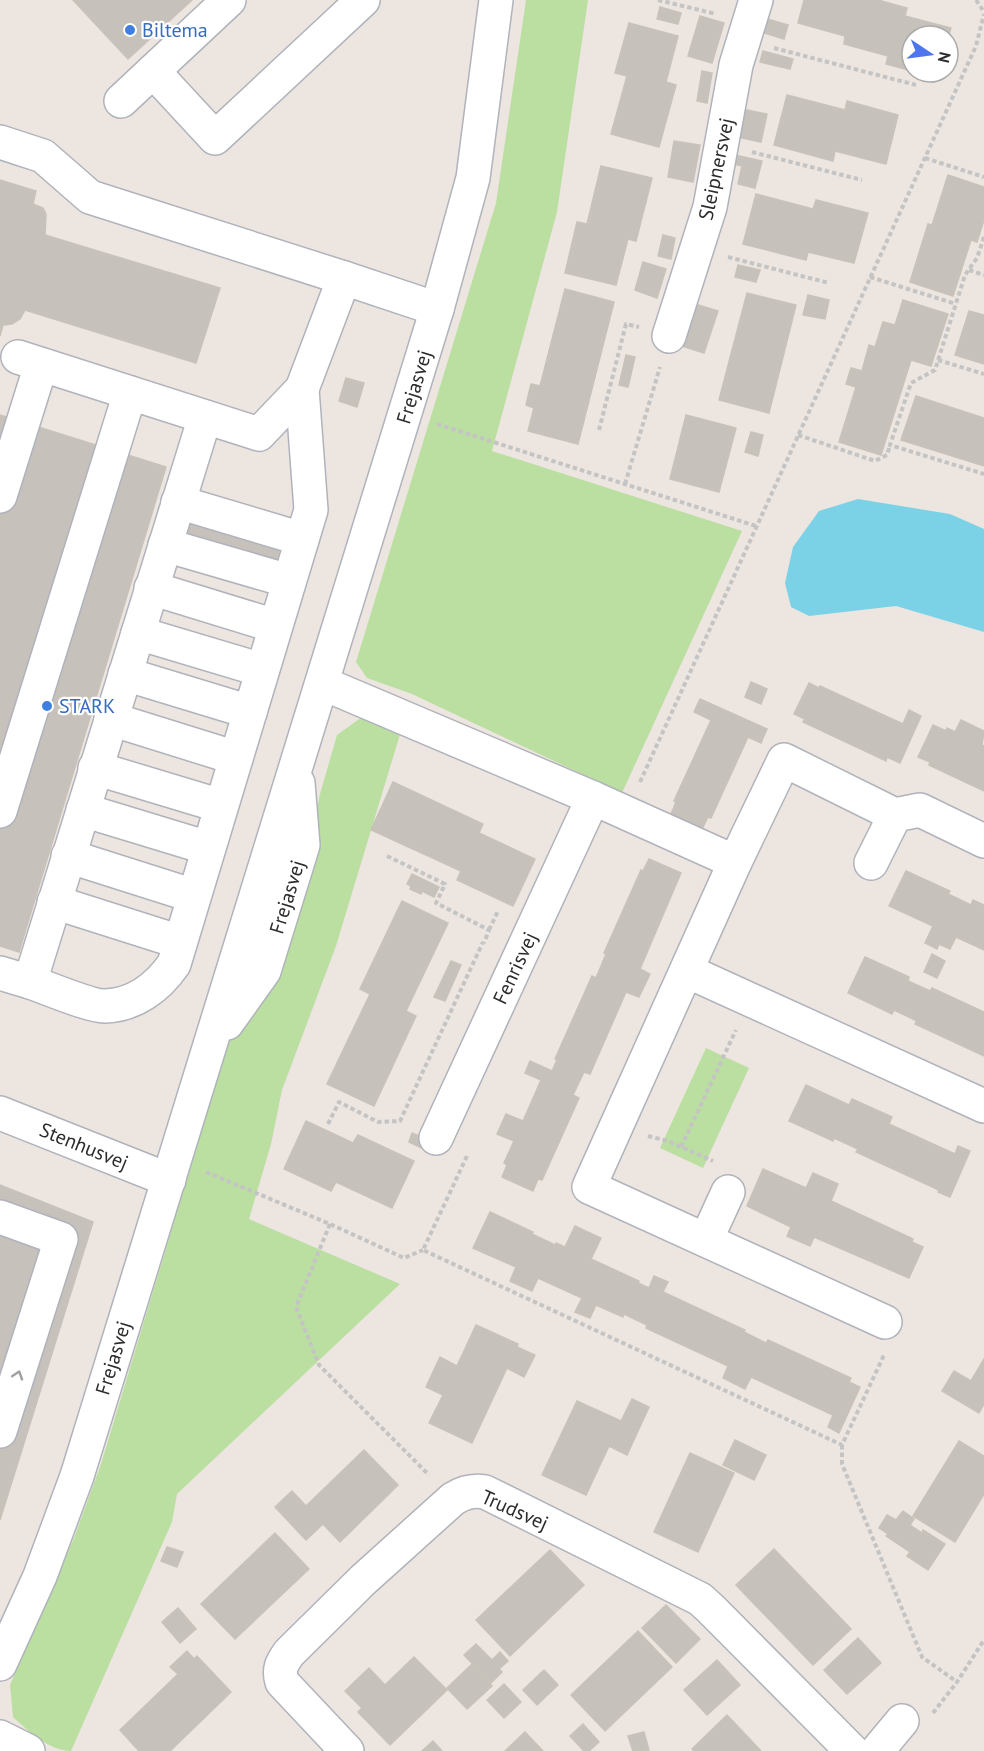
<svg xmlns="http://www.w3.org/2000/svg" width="984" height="1751" font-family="'PT Sans',sans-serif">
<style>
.green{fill:#badfa1}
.water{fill:#7bd2e7}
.building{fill:#c6c1bb;stroke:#c8c2b9;stroke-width:1.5}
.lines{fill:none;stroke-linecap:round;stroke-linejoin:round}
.minor-casing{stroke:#b0b3bc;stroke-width:36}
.path{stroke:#c4c4c4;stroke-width:4;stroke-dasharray:4.5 3;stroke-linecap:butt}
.minor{stroke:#fff;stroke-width:33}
.oneway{stroke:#a0a0a0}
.shop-dot{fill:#3f7fe0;stroke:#fff;stroke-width:2}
.labels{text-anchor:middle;stroke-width:4.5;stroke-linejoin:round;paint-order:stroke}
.shop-label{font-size:20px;fill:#366cbe;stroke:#fff;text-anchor:start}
.street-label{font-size:20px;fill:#2c2c2c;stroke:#fff}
</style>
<rect width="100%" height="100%" fill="#ede6e0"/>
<g class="green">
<path d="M526,0h62l-31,212 -65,239 250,80 -120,262 -210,-99 -45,-16 -11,-16 140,-459z"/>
<path d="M362,717l39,14 -65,215 -54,144 -11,54 -22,75 151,65 -223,210 -5,28 -101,229c-21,0 -43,-20 -58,-34l-3,-32 64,-147 27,-74 131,-434 69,-138 19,-98 17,-59z"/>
<path d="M706,1048l43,20 -46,100 -43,-20z"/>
</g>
<path class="water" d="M858,499l92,15 34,15v103l-88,-26 -87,10 -18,-9 -6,-24 8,-36 26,-36z"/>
<g class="building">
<path d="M73,0h119l-64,59z"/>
<path d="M804,0h74l29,8 -2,8 46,12 -3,9 -36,-1v35l-26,-7 2,-8 -44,-12 1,-8 -47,-13z"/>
<path d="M660,7l21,6 -3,11 -21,-5z"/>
<path d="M700,16l24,7 -12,40 -24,-7z"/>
<path d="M764,18l24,7 -4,14 -23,-7z"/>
<path d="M629,23l49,13 -12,46 10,3 -17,62 -48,-13 16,-58 -12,-3z"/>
<path d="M763,51l30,8 -3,10 -30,-7z"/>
<path d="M702,71l10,2 -5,30 -10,-2z"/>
<path d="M787,95l58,15 2,-9 51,14 -12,49 -51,-13 -2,10 -59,-16z"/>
<path d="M742,109l25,5 -6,28 -24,-5z"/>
<path d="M674,141l26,4 -7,37 -25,-5z"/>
<path d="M735,155l27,6 -7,27 -17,-4 4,-18 -9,-2z"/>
<path d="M601,166l51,12 -16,63 -8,-2 -12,46 -51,-12 12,-51 10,2z"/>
<path d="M948,175l36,12v33l-7,22 -6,-2 -18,56 -43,-14 18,-58 4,1z"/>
<path d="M0,180l36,11 -3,13 10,4 3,6 -1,21 175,53 -24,75 -171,-53 -5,9 -8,5 -9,1 -3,11z"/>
<path d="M756,194l57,15 3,-9 52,13 -14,50 -46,-11 -2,8 -63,-16z"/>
<path d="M663,235l12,3 -4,21 -13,-3z"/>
<path d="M643,262l23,7 -9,29 -22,-8z"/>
<path d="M738,265l22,5 -4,12 -21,-5z"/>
<path d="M565,289l49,13 -36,142 -50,-13 6,-23 -8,-3 5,-21 9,2z"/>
<path d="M747,293l49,12 -27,108 -50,-13z"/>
<path d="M808,295l21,5 -4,19 -22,-4z"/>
<path d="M903,300l45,14 -17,52 -20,-6 -30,95 -42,-13 17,-55 -10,-3 5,-16 11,3 7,-26 6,2 8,-25 12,3z"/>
<path d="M695,304l23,7 -14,42 -22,-7z"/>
<path d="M969,311l15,4v49l-29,-9z"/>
<path d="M626,355l9,2 -7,30 -9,-2z"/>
<path d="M346,378l18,5 -7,24 -18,-6z"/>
<path d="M916,396l68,22v48l-83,-26z"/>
<path d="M0,415l166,52 -147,485 -19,-6z"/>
<path d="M686,415l50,13 -17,64 -49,-13z"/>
<path d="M751,432l12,3 -5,21 -13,-4z"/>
<path d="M186,516l95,28 -5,18 -95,-28z"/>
<path d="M751,682l16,7 -6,15 -16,-7z"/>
<path d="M809,683l10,5 1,-2 83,38 6,-14 12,6 -21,47 -13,-6 -1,4 -83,-39 2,-3 -11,-5z"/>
<path d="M700,699l67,30 -6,14 -13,-6 -37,81 -3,-1 -6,12 -31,-15 5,-12 -2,-1 37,-81 -17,-8z"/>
<path d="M961,720l23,11 -2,14 2,1v45l-55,-26 1,-3 -12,-5 15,-32 13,6 1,-3 8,4z"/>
<path d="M393,782l90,42 -4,9 56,26 -22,47 -56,-26 4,-9 -90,-41z"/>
<path d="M649,859l32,14 -41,96 10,5 -11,23 -13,-5 -36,82 -6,-2 -11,23 6,3 -37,82 -4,-1 -5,12 -31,-14 5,-12 -3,-2 10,-22 -17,-7 9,-20 17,7 18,-41 -16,-7 5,-12 22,10 5,-11 -2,-1 37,-83 4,2 10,-24 -2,-1 37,-83 2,1z"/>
<path d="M906,871l44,20 -2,3 23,11 2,-5 11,5v45l-28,-13 -6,12 -11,-5 -2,5 -12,-6 8,-17 -44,-20z"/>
<path d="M412,874l27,13 -5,10 -12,-6 -1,3 -11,-5 1,-3 -4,-2z"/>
<path d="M402,901l46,22 -42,88 10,5 -42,90 -47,-22 43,-90 -10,-5z"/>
<path d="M932,954l13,7 -8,17 -13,-6z"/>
<path d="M865,957l44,20 -1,4 22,10 2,-3 52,24v44l-69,-32 2,-3 -23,-11 -2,4 -44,-21z"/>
<path d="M451,961l10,4 -16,36 -11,-4z"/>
<path d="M806,1085l43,20 3,-6 40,18 -3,7 66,30 3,-8 12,5 -20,46 -12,-5 1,-2 -83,-38 2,-3 -24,-11 -1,3 -44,-20z"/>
<path d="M306,1121l47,22 5,-8 56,26 -22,47 -56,-26 -5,9 -47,-22z"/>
<path d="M412,1133l19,8 -5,9 -17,-8z"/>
<path d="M763,1169l43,19 7,-15 25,11 -7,17 82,38 -1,3 11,5 -14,31 -95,-41 -4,9 -23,-10 4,-9 -44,-21z"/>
<path d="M0,1185l93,37 -93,298z"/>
<path d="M490,1212l43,20 -1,2 23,11 1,-2 9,4 10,-21 26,12 -10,21 48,22 -1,2 11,5 5,-12 14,6 -5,10 82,38 -1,2 22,11 2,-3 83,38 -2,4 11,5 -21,46 -11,-6 5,-12 -82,-38 -6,12 -22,-11 5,-12 -82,-38 1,-3 -23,-11 -1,3 -27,-12 -6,13 -15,-6 7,-14 -44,-20 -6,13 -22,-10 6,-14 -43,-19z"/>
<path d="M476,1325l42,19 -1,3 18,8 -11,22 -17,-9 -35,75 -43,-20 14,-28 -17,-8 14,-30 17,9z"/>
<path d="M984,1359v45l-5,9 -37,-22 12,-20 17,10z"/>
<path d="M632,1399l17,8 -22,48 -18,-9 -23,49 -44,-20 35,-74 44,20z"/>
<path d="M735,1440l31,15 -12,25 -31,-15z"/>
<path d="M959,1441l25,15v38l-29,48 -42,-26z"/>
<path d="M364,1450l34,35 -58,57 -17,-18 -17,16 -31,-33 17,-16 14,15z"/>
<path d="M690,1453l44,20 -36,79 -44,-20z"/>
<path d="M903,1511l11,8 -4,6 12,8 1,-3 22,14 -17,26 -21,-14 3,-4 -24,-16 2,-2 -9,-6 8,-13 9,5z"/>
<path d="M275,1533l34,36 -74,70 -34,-35z"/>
<path d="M167,1547l16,5 -6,15 -16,-6z"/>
<path d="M774,1549l77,80 -38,36 -77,-80z"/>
<path d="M550,1550l34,35 -74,71 -34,-36z"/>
<path d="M666,1605l34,34 -24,24 -34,-35z"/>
<path d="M178,1608l18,21 -16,14 -18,-21z"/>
<path d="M638,1631l34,36 -67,64 -34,-36z"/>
<path d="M858,1638l23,25 -34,31 -23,-24z"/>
<path d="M476,1644l16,16 8,-8 8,9 -9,8 3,3 -11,11 -27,-28z"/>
<path d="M187,1651l7,8 3,-3 34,36 -61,59h-31l-19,-21 58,-56 -8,-7z"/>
<path d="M414,1657l33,33 -57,55 -32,-33 4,-4 -17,-17 24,-23 16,17z"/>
<path d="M717,1660l23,25 -33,30 -23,-25z"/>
<path d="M472,1664l20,22 -25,23 -20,-21z"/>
<path d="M544,1670l14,15 -21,20 -14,-15z"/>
<path d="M504,1684l17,18 -17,16 -17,-18z"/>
<path d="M727,1715l34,36h-67l-2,-2z"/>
<path d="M583,1724l16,18 -10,9h-5l-14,-15z"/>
<path d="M525,1732l18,19h-38z"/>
<path d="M644,1732l5,18 -16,1 -5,-15z"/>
<path d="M433,1741l9,10h-20z"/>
</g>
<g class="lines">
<g class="minor-casing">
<g id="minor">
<path d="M153,71l62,67 148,-138"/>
<path d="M121,101l108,-101"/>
<path d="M0,142l43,14 47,41 254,81 93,31"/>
<path d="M669,336l41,-129 26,-142 20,-65"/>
<path d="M18,357l241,77 43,-45 42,-111"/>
<path d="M0,496l41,-131"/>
<path d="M178,502l124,37"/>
<path d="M165,545l124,36"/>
<path d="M151,588l124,38"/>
<path d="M138,633l124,37"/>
<path d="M125,674l125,38"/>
<path d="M322,683l271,115 142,64"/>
<path d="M111,719l125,39"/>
<path d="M95,768l126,38"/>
<path d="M83,810l125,38"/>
<path d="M0,811l130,-418"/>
<path d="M68,856l126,40"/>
<path d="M871,863l24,-48"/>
<path d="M54,902l126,40"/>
<path d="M687,971l297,135"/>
<path d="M0,973l30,9 175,-565"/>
<path d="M30,982c15,5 62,25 75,24 30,-1 53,-19 69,-42l137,-454 -9,-121"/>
<path d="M227,1023l37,-52 39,-126 -5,-62"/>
<path d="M0,1113l169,67"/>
<path d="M436,1138l157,-340"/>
<path d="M0,1217l61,22 -61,192"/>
<path d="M706,1240l22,-48"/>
<path d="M885,1322l-296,-135 146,-325 49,-102 111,55 25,-5 64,31"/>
<path d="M0,1664l40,-88 37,-100 360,-1167 36,-131 23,-178"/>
<path d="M0,1737l28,14"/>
<path d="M347,1751l-65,-69c-4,-13 0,-19 7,-29l74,-73 90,-81c11,-7 20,-9 32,-7l215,107 11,10 141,142"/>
<path d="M877,1751l25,-30"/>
</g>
</g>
<g class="path">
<path d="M658,0l58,14"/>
<path d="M976,0l8,12"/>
<path d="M774,48l142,37"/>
<path d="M752,152l110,28"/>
<path d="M925,158l59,19"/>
<path d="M984,237l-7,21 -12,17 -30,95 -24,13 -21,62 94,29"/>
<path d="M728,257l101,26"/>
<path d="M969,270l15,5"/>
<path d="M870,277l86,27"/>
<path d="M938,360l46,14"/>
<path d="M437,424l319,102"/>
<path d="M599,430l27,-106 13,3"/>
<path d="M798,435l77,26 12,-6 3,-10"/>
<path d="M625,484l35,-117"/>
<path d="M640,782l336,-736 8,-32"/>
<path d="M387,856l58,28 -9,19 53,27 -5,13"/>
<path d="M489,930l9,-19"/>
<path d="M328,1124l11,-22 39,20 22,-1 83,-179"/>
<path d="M648,1136l20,5 45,20"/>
<path d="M681,1147l55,-117"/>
<path d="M467,1156l-44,94 419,195 42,-90"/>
<path d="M206,1172l124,52 74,34 19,-8"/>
<path d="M330,1224l-34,83 23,58 110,110"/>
<path d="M842,1445v19l80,193 35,25"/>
<path d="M933,1713l24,-31 27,-42"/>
</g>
<use href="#minor" class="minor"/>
</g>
<defs><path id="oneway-chevron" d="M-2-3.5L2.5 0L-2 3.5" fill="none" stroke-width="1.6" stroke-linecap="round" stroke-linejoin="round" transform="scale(1.5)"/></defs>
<use class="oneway" href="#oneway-chevron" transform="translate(18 1375) rotate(-72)"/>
<g class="shop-dot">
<circle cx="130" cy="30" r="6"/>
<circle cx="47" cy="706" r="6"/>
</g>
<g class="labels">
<g class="shop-label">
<text x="142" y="37">Biltema</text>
<text x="59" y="713">STARK</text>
</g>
<g class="street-label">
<text transform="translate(716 169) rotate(-78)" y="7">Sleipnersvej</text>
<text transform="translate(414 387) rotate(-73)" y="7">Frejasvej</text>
<text transform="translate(287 897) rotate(-73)" y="7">Frejasvej</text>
<text transform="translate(515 968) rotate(-65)" y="7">Fenrisvej</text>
<text transform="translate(84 1146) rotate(22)" y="7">Stenhusvej</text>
<text transform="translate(113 1358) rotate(-73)" y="7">Frejasvej</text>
<text transform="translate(515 1510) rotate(24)" y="7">Trudsvej</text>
</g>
</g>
<g transform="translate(930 54) rotate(103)"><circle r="28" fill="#ffffff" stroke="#ababab" stroke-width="1.5"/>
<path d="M0-4.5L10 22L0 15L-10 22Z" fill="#4c75ee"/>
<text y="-9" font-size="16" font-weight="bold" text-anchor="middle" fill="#2c2c2c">N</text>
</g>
</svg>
